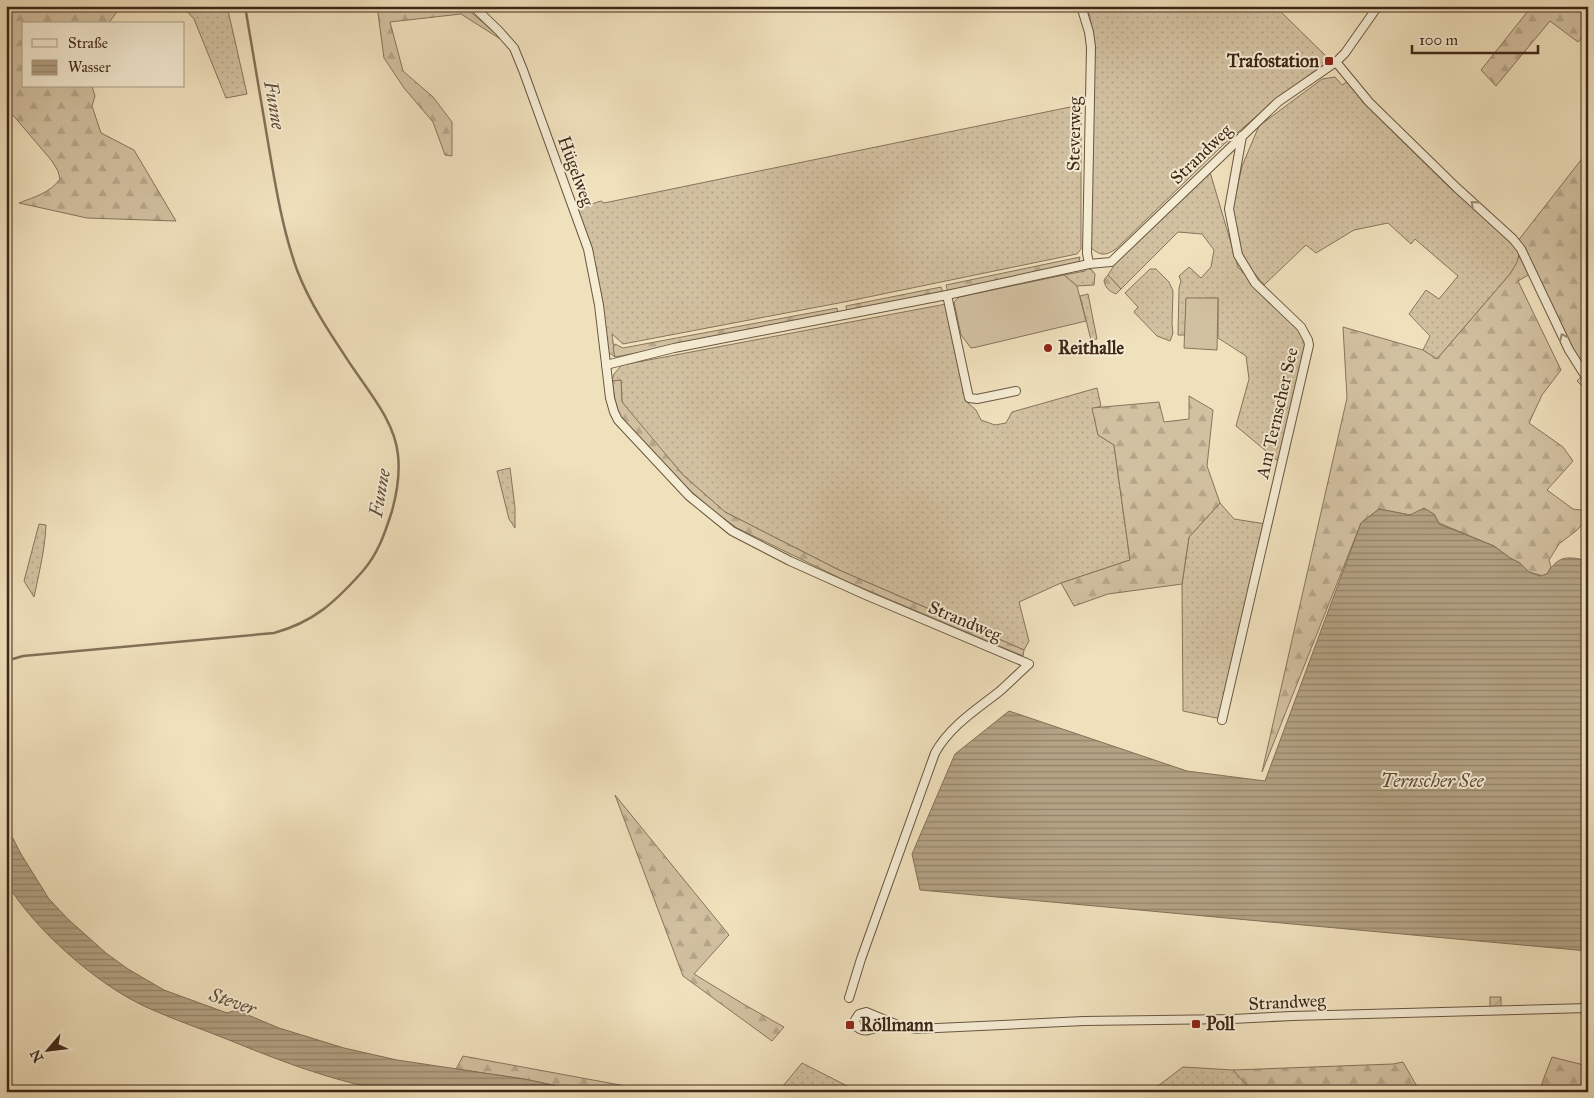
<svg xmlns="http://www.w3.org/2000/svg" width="1594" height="1098" font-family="'IM FELL Great Primer',serif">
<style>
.grass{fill:url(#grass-dots);stroke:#88745c}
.forest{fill:url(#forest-firs);stroke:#88745c}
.garden{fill:url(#garden-furrows);stroke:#88745c}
.pitch{fill:#d2c1a1;stroke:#88745c}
.water{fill:url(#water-rules);stroke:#847158}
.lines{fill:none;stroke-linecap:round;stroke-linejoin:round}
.stream{stroke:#847158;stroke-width:2.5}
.minor-casing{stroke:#6a5640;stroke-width:10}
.minor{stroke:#f5ecd4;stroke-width:8}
.oneway{stroke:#998a75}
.poi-dot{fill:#8f2418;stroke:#f5ecd4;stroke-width:2}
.labels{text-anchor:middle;stroke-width:4;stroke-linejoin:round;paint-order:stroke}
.poi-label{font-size:18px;font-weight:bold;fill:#3d2716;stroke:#f5ecd4;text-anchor:start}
.street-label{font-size:18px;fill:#3d2716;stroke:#f5ecd4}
.water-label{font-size:19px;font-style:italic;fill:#604c37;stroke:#f5ecd4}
</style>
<defs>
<pattern id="grass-dots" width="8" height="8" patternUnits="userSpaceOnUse" patternTransform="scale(1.25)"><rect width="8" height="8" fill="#d2c1a1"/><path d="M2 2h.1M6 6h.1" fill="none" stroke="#b5a68a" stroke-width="1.8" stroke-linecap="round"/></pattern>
<pattern id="forest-firs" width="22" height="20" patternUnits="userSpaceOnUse" patternTransform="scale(1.25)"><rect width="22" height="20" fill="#d2c1a1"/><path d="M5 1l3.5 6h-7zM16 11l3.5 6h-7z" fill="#b5a68a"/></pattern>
<pattern id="garden-furrows" width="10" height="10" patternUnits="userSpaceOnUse" patternTransform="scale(1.25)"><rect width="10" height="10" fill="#d2c1a1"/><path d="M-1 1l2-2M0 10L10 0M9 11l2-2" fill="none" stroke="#b5a68a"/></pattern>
<pattern id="water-rules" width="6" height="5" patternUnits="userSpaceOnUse" patternTransform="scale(1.25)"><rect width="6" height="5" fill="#b3a284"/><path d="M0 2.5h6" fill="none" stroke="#93846b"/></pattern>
</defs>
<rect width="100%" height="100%" fill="#f0e1bd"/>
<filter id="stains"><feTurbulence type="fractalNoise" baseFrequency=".004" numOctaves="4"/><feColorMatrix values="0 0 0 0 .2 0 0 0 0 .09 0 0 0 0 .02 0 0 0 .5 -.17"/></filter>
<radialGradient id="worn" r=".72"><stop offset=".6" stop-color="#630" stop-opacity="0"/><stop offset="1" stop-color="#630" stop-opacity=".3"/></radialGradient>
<g class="grass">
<path d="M182,6h45l20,88 -21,4 -32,-79z"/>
<path d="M1086,6h189l55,54 -50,36 -57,49 -107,104c-11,7 -15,7 -25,-1l3,-203 -4,-28z"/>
<path d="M1335,77l7,8 6,-4 17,23 83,82 64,55 8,8 -1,11 -9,14 -73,85 -14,-9 7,-14 -21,-22 17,-24 13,9 19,-23 -43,-37 -4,5 -23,-21 -34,7 -38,23 -10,-8 -42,40 -22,-27 -10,-46 10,-46 17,-40 63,-47z"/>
<path d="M1075,106l6,6v137l-4,5 -233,48 -221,42 -11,-10 3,23 -7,-5 -32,-143 25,-8 3,2z"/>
<path d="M1210,172l28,95 20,22 42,39 9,17 -31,116 -42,-35 13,-47 -3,-23 -28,-18v-40l-32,1 -1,36h-7l1,-47 2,-7 -2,-5 10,-9 12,11 10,-11 3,-17 -12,-16 -24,-2 -57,57 -13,-14 7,-11z"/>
<path d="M1087,268l5,2 3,4 -1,11 -17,1 -13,-11 21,-4z"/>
<path d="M1150,269h6l13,13 4,9 -1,33 1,9 -3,8 -13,-5 -23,-24 4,-5 -13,-14z"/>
<path d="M1088,294l9,45 -6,1 -11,-44z"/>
<path d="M946,304l21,98 9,8 5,10 14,5 11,-2 6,-11 85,-24 4,18 -8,3 5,26 16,10 16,115 -69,23 -42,19 10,39 -5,9 -185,-80 -114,-58 -42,-37 -48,-54 -13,-19 -1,-22 -9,1 2,-7 8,-9z"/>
<path d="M510,468l5,40v20l-6,-9 -12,-48z"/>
<path d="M1220,503l14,16 32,5 -45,195 -38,-8 -1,-127 7,-47z"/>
<path d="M39,524l7,1c-1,24 -7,48 -12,72l-10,-16z"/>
<path d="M802,1063l57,29h-81z"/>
<path d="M1183,1067l50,3 18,20v2h-101z"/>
</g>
<g class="forest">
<path d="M17,6h104l-13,18h-84v62h68l3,10 -3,10 9,27 33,17 42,71 -89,-3 -68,-15c15,-6 31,-10 41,-24l-2,-8 -6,-10 -46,-54v-89z"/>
<path d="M377,6h87l41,36 -44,-28 -71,8 13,49 30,26 19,25v34l-7,-1 -12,-33 -29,-34 -20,-30z"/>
<path d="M1532,6h56v25l-10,11 -28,-21 -54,65 -15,-16z"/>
<path d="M1588,151v241l-11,-11 5,-5 -52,-102 -12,7 43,89 -19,25 -13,28 34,24 10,14 -26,29 26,19 15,2v8l-12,12 -17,13 -10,16 2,7 -4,7 -4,2 -14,-4 -9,-9 -10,-5 -16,-12 -55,-23 -5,-9 -24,1 -31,-6 -18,14 -99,249 85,-374 -4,-71 80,23 14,9 73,-85c7,-11 12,-19 7,-32z"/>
<path d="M1080,257l-1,5 -7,3 -124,27 -2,-7z"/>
<path d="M1108,275l13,14 -5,5c-7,-3 -11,-6 -12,-14z"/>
<path d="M941,287l2,5 -96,20 -1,-6z"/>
<path d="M837,308l1,6 -223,43 -2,-9 2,-4 8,4z"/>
<path d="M621,380l1,22 61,73 42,37 114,58 185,80 -1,6 -175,-74 -111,-54 -33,-23 -84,-88 -5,-17 -3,-19z"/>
<path d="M1189,396l24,14 -6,56 13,37 -31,34 -7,47 -74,10 -34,12 -13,-23 69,-23 -16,-115 -16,-10 -6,-27 67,-6 5,20 25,-3z"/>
<path d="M615,795l114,140 -35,39 51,31 39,22 -12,14 -89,-65z"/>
<path d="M463,1056l157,29 14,7h-48l-62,-13 -68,-10z"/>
<path d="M1552,1057l36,9v26h-47l1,-9z"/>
<path d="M1403,1062l17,30h-169v-2l-18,-20 160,-6z"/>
</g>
<rect class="garden" x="1490" y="997" width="11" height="10"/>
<g class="pitch">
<path d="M1064,275l13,11 9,35 -109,26 -6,1 -10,-13 -7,-33 5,-5z"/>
<path d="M1186,298h32l-1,52 -33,-2z"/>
</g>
<g class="water">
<path d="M1424,508l10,6 5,10 55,22 16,12 10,5 9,9 11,4 7,-2c11,-19 21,-18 41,-13v390l-668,-61 -8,-36 43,-100 54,-43 178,60 78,10 96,-258 18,-14 31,6z"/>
<path d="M6,825l15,29 28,45 20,21 37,33 22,16 36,21 63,23 9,-3 43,18 65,20 53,12 127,19 62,13h-192c-55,-9 -109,-29 -160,-50 -29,-12 -60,-22 -88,-35 -50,-23 -112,-78 -140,-125z"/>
</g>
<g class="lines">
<path class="stream" d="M6,661l17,-5 251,-23c40,-11 61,-31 88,-61 16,-18 23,-39 30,-61 5,-18 8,-38 6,-56 -3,-33 -29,-63 -47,-90 -20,-30 -41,-61 -54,-95 -14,-39 -21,-81 -28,-122 -8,-47 -16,-94 -24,-142"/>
<g class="minor-casing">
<g id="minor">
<path d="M473,6l26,25 15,17 9,22 65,179 11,56 11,93 4,14 4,8 71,76 43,35 58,30 78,35 161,68c-10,9 -19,18 -29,27 -24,19 -50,35 -65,62l-74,206 -12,39"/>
<path d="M1081,6l8,26 2,15 -4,206 2,11"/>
<path d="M1336,62l33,40 88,86 56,51 8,10 48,101 17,27 2,-2"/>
<path d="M947,295l22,103 8,1 39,-8"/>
<path d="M606,365l68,-17 273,-53 142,-31 22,-2 167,-160 58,-40 9,-9 33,-47"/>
<path d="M1222,720l87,-375 -1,-5 -7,-13 -46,-44 -17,-28 -9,-46 13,-73"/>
<path d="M898,1025c-5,0 -9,-1 -13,0 -11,2 -19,10 -28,2l-2,-7 4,-6 7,-2 32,13 18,4 168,-8 149,-2 59,-3 296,-8"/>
</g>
</g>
<use href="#minor" class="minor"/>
</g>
<defs><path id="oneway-chevron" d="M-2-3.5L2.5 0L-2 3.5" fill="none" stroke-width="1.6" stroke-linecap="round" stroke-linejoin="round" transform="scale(1.25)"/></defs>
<g class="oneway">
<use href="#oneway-chevron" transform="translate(1474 204) rotate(-138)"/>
<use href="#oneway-chevron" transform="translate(1563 337) rotate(-116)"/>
</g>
<g class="poi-dot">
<rect x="1324" y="56" width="10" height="10" rx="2.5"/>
<circle cx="1048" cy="348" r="5"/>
<rect x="1191" y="1019" width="10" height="10" rx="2.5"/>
<rect x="845" y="1020" width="10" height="10" rx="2.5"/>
</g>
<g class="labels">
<g class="poi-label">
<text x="1319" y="67" text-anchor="end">Trafostation</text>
<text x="1058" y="354">Reithalle</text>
<text x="1206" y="1030">Poll</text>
<text x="860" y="1031">Röllmann</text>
</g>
<g class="street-label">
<text transform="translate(1074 134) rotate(-89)" y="6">Steverweg</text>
<text transform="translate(1201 154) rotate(-44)" y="6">Strandweg</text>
<text transform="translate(576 171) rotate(70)" y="6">Hügelweg</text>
<text transform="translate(1277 413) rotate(-77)" y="6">Am Ternscher See</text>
<text transform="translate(965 621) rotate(23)" y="6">Strandweg</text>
<text transform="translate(1287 1002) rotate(-3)" y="6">Strandweg</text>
</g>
<g class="water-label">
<text transform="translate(275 105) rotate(80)" y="7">Funne</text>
<text transform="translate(379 493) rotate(-80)" y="7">Funne</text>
<text x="1432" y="787">Ternscher See</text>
<text transform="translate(233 1001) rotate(19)" y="7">Stever</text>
</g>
</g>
<rect width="1594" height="1098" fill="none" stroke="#f0e1bd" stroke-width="25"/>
<rect x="8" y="8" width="1579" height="1083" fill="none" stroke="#3d2716" stroke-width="2.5"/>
<rect x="12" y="12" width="1569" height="1073" fill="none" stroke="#3d2716"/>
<rect x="22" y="22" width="162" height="65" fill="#f5ecd4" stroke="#ab9d88"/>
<rect x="32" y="39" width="25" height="8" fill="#f5ecd4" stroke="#ab9d88"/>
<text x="68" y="48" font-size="15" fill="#3d2716">Straße</text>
<rect x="32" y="60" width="25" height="15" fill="url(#water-rules)" stroke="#ab9d88"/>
<text x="68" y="72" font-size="15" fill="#3d2716">Wasser</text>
<g transform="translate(48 1050) rotate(242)" stroke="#f5ecd4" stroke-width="4" paint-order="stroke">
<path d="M0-4L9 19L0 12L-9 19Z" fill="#3d2716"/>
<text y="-8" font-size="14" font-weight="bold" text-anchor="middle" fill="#3d2716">N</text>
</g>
<path d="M1412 45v8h126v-8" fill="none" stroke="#3d2716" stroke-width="2.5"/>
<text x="1419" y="45" font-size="15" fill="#3d2716" stroke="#f5ecd4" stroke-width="4" paint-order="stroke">100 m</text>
<rect width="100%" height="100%" filter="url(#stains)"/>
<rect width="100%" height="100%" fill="url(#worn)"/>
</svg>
